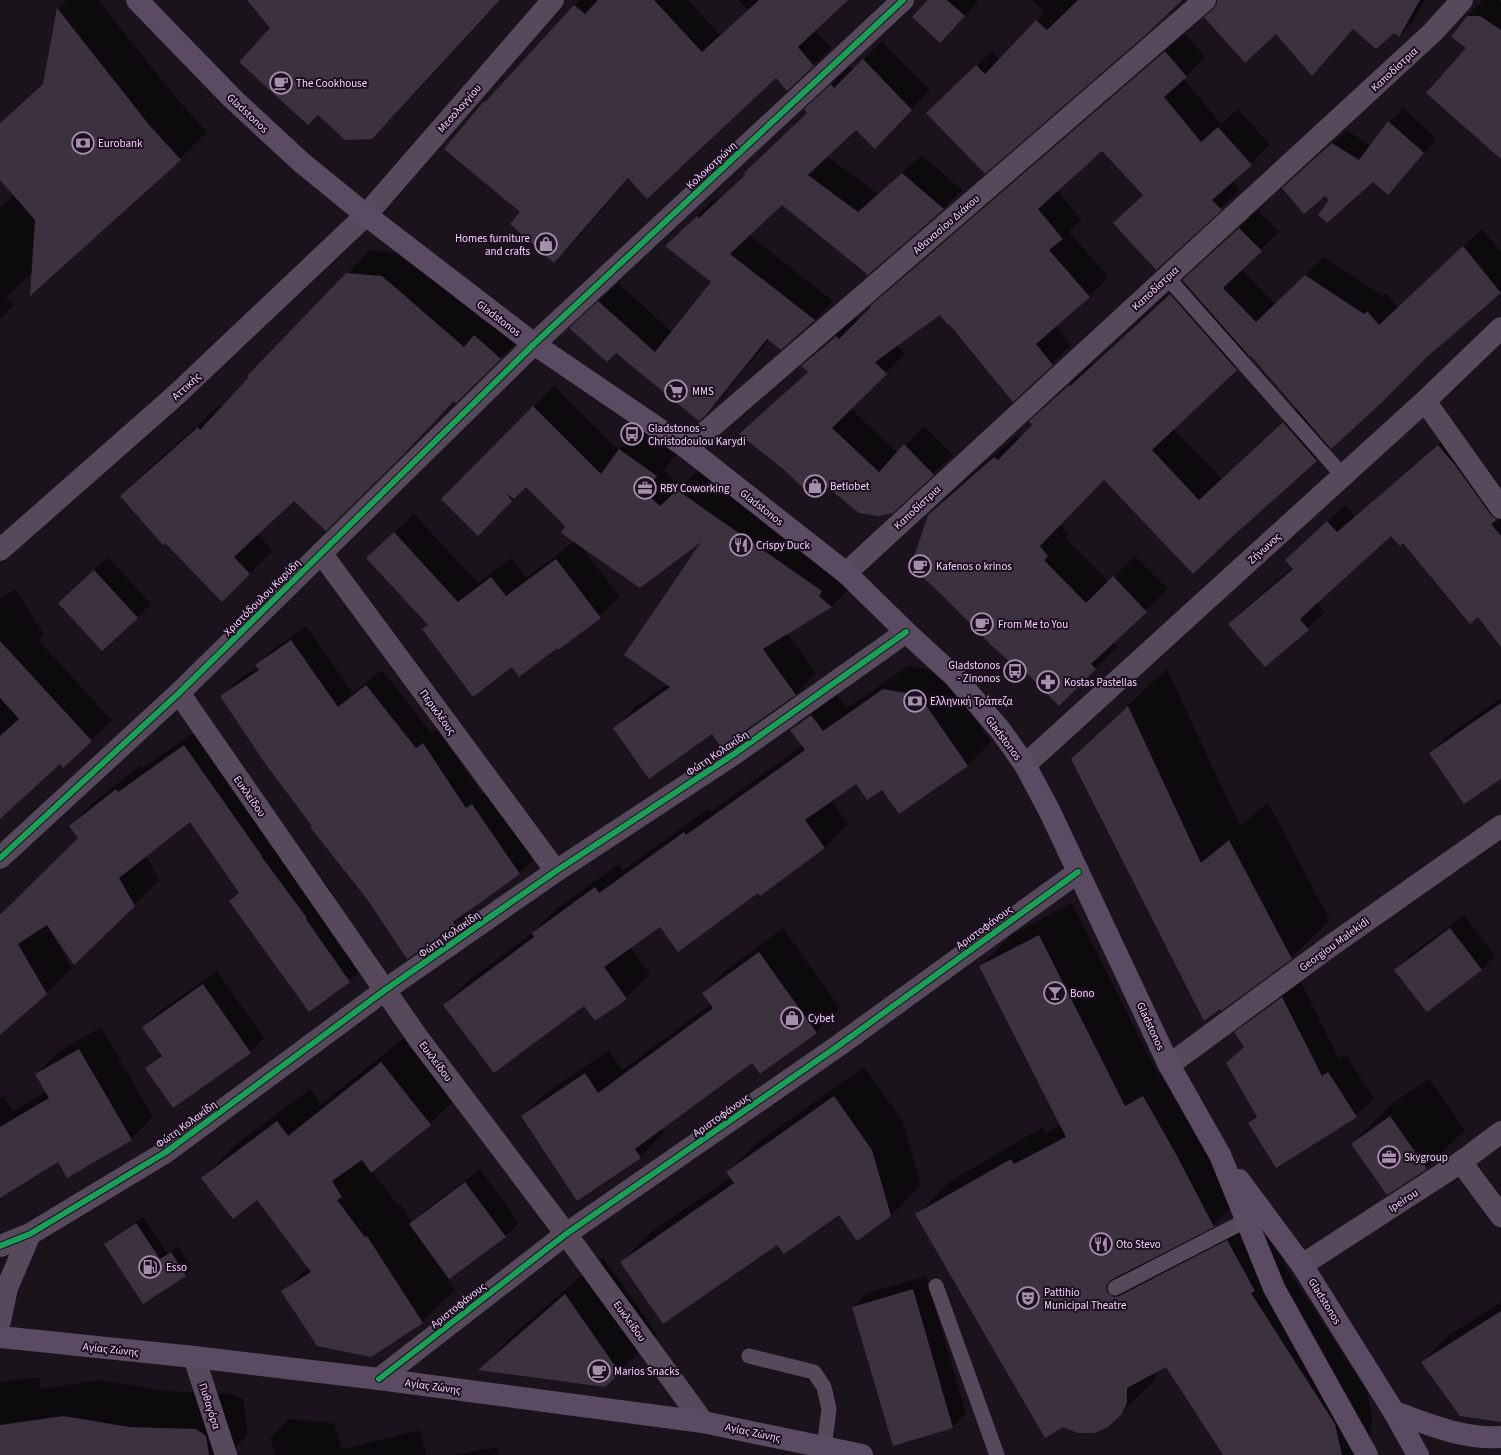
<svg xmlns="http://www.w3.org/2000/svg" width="1501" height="1455" font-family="'Source Sans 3',sans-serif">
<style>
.shadow{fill:#0007;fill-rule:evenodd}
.building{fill:#3c313e}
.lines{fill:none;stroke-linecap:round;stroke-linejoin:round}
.lane{stroke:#56495b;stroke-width:15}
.street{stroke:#56495b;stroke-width:22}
.secondary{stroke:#5b4b62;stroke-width:22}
.cycleway-casing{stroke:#1d0f20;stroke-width:8}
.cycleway{stroke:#1a9f57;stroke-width:6}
.labels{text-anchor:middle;stroke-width:4;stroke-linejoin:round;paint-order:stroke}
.street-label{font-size:11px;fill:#f2d2fb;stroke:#1d0f20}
.poi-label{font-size:11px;fill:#f2d2fb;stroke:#1d0f20;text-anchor:start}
</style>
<rect width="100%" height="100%" fill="#1a131c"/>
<g class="shadow">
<path d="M67,0h31l79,99 30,33 -27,27 -147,113 -27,25 8,8 -14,14v-112l14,-12 -14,-17v-56l45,-40 13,-73z"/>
<path d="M248,0h253l-102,111 -28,27 -100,-110z"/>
<path d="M580,0h108l32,35 28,-25 -10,-10h109l-32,30 16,18 -44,41 -11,-12 -147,101 -57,66 -18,18 -33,-50 -36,-110z"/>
<path d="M929,0h47l2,2 -24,26z"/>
<path d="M1033,0h148l-238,98 49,-47 8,9 45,-47z"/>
<path d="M1231,0h194l-12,22 -14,14 -5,-4 -40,-4 -42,46 -36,-42z"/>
<path d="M1483,0h14l4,2v146l-33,-100 -15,-12 17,-23z"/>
<path d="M1185,33l20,24 -21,22 37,45 17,-15 32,36 -38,36 8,9 -84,78 -42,-45 29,-29 -41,-44 -45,40 24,29 -12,13 40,45 -19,19 -34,30 15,19 -19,19 -103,-41 -9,-10 -43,32 8,9 -55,54 48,45 26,-27 29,29 -61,57 -109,-44 -42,-34 67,-63 -6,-5 19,-19 34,-29 4,2 32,-33z"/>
<path d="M882,41l48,49 -37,38 -37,1 -29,27 51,38 44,-39 40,35 -19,19 -75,65 -86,-70 -33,31 84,66 -18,19 -34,29 -12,-9 -46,56 -19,19 -114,-106 28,-26 54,49 40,-50 -27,-55 31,-29 3,2 27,-26 -1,-1 19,-19 44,-41 16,-22 26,-25 3,4z"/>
<path d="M1403,108l34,31 -36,40 -28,1 -43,20 -5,-6 -28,-19 50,-45 24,16 18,-24z"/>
<path d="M1258,210l21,22 -38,37 34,35 49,-47 59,39 3,-3 12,15 84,-79 19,23v40l-75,64 -109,104 -85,75 -128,-56 -44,45 9,10 -4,4 44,44 26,-26 33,33 -55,54 4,4 -58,57 -130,-189 22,-22 65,-57 4,3 14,-14 -4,-4 22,-21 39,-36 1,1zM1250,355h1l46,53 -75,71 -49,-51z"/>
<path d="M370,250l35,4 82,70 11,-11 25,23 -67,65 -1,-1 -51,53 -110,46 -37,35 16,16 -51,51 -101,-105 23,-23 77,-69 2,2z"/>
<path d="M554,386l65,64 21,-21 37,25 -13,16 17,16 18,-16 153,116 -21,21 -44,26 29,40 -20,21 -74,52 -10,-13 -97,-5 20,-21 33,-23 36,-146 -124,7 40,52 -20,20 -43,30 -45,19 -89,-37 5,-5 -60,-66 46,-44 64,69 33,-25 15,20 49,-37 -8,-15 -41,-40 -48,48 -35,-35z"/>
<path d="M1456,429l45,60v156l-22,-29 -76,-74 -12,-8 -74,69 8,9 -17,17 -79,-5 17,-17 47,-40 -7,-7 59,-55 10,11z"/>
<path d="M108,557l43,47 -14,14 -78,-15z"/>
<path d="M15,589l29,45 -6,6 74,80 -21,20 -31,23 -60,55v-219z"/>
<path d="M306,626l47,67 29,-23 49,63 7,-4 44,65 5,-4 48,68 -15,15 -51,36 1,1 -15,15 -87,-27 -55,-72 -91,-130 15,-15 21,-14 -1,-2 15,-15z"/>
<path d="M908,666l34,6 49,70 -23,23 -69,48 -17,-25 -25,-5 -26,17 17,24 -23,24 -65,47 -2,-3 -98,33 -30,22 20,27 -24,24 -42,6 -140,1 24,-24 65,-49 23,-23 63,-45 4,6 85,-61 2,3 93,-67 -12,-15 24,-24 20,-14 12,16z"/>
<path d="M1167,669l73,157 28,-23 62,117 -39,38 -219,-199 39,-38z"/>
<path d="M1501,698v80l-71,-25 21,-20z"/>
<path d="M210,721l76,110 46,61 -2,2 45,62 -25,25 -41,29 -79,-109 10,-9 -50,-71 -44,35 13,24 -25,25 -85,24 23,39 -25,25 -47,41v-114l79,-82 -9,-12 25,-25 46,-36 2,3z"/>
<path d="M1072,903l86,171 18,-9 70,129 -33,32 -70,36 4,3 113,-56 26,49 -3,4 84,129 6,29 -6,27 -8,8h-135l-58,-90 -8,5 -5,12 -45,44 -191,-211 32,-33 94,-55 3,6 15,-8 -81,-159 33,-32z"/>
<path d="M1464,915l31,41 -13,13 -55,42 -31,-41 13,-14z"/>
<path d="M783,928l57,80 -24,24 -64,29 -91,67 3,5 -24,24 -63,42 -55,-83 25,-24 62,-42 13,20 89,-66 -8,-11 24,-24z"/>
<path d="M217,971l47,67 -14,14 -77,55 -27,-39 16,-15 -19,-26 14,-14z"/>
<path d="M1300,980l39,79 7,-4 28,43 -18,18 -79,51 -28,-44 8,-8 -30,-51 17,-17 -8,-14 17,-18z"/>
<path d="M101,1027l52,90 -22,22 -72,22 -59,35v-98l4,-2 9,15 33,-19 -10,-18 22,-22z"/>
<path d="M414,1030l49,61 -33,33 -58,47 26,34 2,-1 12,19 12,-12 56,-42 39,54 -14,13 -57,43 7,11 -33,33 -139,-31 25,-25 -51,-68 -54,-21 32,-33 75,-56 11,15z"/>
<path d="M864,1067l38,53 19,65 -30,31 -52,-3 -61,30 -156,19 29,-30 80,-55 -3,-5 30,-30z"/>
<path d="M1429,1079l36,51 -39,38 -74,-24 38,-39z"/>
<path d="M143,1217l24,36 11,-7 14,22 -6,7 -43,28 -37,-59 6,-6z"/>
<path d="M603,1257l54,77 -52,52 -125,-17 37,-38z"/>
<path d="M926,1276l40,137 -13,14 -100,-120 14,-14z"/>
<path d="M1501,1302v118l-79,-58 27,-27z"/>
<path d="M39,1377l2,12 59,-9 66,11 66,3 11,5 5,36 -20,20h-228v-73z"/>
<path d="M289,1419l45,4 8,26 78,-19 6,25h-151l-5,-17z"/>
<path d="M497,1447l2,8h-45z"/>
</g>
<g class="building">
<path d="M247,0h253l-128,139 -27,1 -27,-25 -10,10 -69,-63 31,-34z"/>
<path d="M598,0h56l48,52 57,-52h89l-50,47 16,19 -27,25 -11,-13 -129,121 -19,-21 -74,85 -44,-39 10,-12 -76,-63 40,-48 1,1 89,-97 11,9z"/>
<path d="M928,0h19l18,16 -25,27 -28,-26z"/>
<path d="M1078,0h104l-33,32 -164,142 -59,-61 50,-48 9,9 51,-54 11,10z"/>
<path d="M1217,0h203l-21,37 -5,-4 -18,16 -23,-20 -41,47 -36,-42 -31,29 -41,-46 9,-8 4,-5z"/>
<path d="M57,8l93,118 31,34 -151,136 5,-76 -35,-40v-57l43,-39z"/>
<path d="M1467,16h13l21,14v129l-75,-66 40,-45 -15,-11z"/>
<path d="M1165,51l22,26 -23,20 37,45 17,-15 34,38 -40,35 10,10 -66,60 -43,-47 30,-28 -41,-44 -64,58 25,30 -14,11 41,47 -54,47 17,21 -40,37 -64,-78 -1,1 -8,-10 -65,47 12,12 -55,54 47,44 25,-28 30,31 -41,38 -15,3 -19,-3 -33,-27 -12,12 -31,-29 -44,-35 69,-62 -7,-6 35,-30 3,3 32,-32 -1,-1z"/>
<path d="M863,59l49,51 -37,39 -19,-19 -48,45 50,37 44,-39 42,36 -76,66 -86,-70 -52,49 85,66 -34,30 -14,-11 -62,77 -6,5 -83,-68 -9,9 -38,-34 29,-27 57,51 56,-70 -46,-36 32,-30 2,2 46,-43 -1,-2 63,-60 -3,-4 27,-25 3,4z"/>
<path d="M1388,121l36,32 -36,42 -15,-13 -46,41 -9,-8 11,-15 -4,-4 -21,18 -22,-26 50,-45 27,17z"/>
<path d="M1239,228l23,23 -39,37 33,34 49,-47 59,39 3,-3 12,14 84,-79 38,47 -74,64 -48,48 -48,44 -80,-93 -1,1 -68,-77z"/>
<path d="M346,273l36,3 82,71 10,-12 27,24 -45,44 -2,-2 -50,53 -78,77 -32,-30 -60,56 16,17 -28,28 -57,-59 -2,2 -43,-49 78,-69 2,3 49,-53 -2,-1z"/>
<path d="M1170,294l67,76 -85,80 47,50 84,-78 34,39 -84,75 -40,38 -89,-94 -64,66 8,10 -4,4 42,43 27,-27 34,36 -56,52 5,5 -37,37 -37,-38 -3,2 -28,-25 -47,-48 -33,-31 17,-51 66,-58 4,3 34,-35 -3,-4 40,-36 1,1z"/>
<path d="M533,406l68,68 18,-25 38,27 -13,16 16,14 17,-16 145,101 -3,5 13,11 -69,42 33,46 -75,52 -9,-13 -63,45 -36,-51 57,-41 -46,-32 77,-113 -61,46 -79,-55 4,-7 -39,-39 -12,12 -7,-5 5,7 -34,35 -37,-37z"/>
<path d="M1438,445l17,20 36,50 6,5 -6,4 10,12v111l-23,-30 -8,7 -67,-81 -3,3 -9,-10 -91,83 9,11 -44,37 -37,-43 65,-55 -8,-9 42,-39 10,11z"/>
<path d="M394,532l64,70 33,-25 15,19 50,-37 45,59 -43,32 -1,-2 -38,29 -7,-10 -39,30 -51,-68 6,-4 -62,-67z"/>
<path d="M94,570l44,48 -36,33 -44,-48z"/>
<path d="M291,640l47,67 28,-22 50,63 7,-5 43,65 6,-4 48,70 -67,48 3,3 -49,34 -40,-60 -57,-72 2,-1 -48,-64 -44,-66 39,-26 -4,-5z"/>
<path d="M0,641l92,100 -29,27 -3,-4 -60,55v-83l19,-17 -19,-21z"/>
<path d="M883,689l36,6 49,71 -69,48 -17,-24 -15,10 -11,-16 -51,36 20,28 -65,48 -2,-3 -80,59 -18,-25 -56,40 23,32 -32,22 -11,-15 -90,67 -51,-68 91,-68 -2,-4 63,-46 4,6 85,-61 2,3 119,-85 -15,-20 21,-15 12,16z"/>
<path d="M1501,703v76l-37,25 -35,-51z"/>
<path d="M1128,706l73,157 28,-23 63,119 -71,52 -1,-2 -16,12 -133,-262z"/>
<path d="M184,745l78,111h-1l46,62 -1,1 44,63 -41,30 -80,-111 10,-8 -49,-71 -71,56 16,28 -61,59 -27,-40 -29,19 29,50 -47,41v-122l1,1 77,-76 -9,-12 47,-37 2,3z"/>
<path d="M1450,928l32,42 -55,42 -33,-42z"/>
<path d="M1039,935l86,171 18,-10 33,58 38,73 -103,53 -3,3 -2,4 1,5 7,5 5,-1 108,-56 28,51 -4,2 84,131 7,31h-119l-57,-88 -39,21v15l-6,12 -13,12 -13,6h-17l-15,-6 -18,11 -130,-224 96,-55 3,5 52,-27 -87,-171z"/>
<path d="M759,952l58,81 -57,41 -8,-11 -117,86 6,9 -64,43 -56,-85 64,-43 13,20 115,-85 -11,-15z"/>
<path d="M203,984l48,69 -78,55 -28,-40 17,-12 -20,-29z"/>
<path d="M1282,997l40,79 6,-4 29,45 -81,51 -28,-45 9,-6 -31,-54 18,-16 -10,-15z"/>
<path d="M79,1049l53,91 -65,38 -9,-16 -58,36v-71l49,-29 -14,-24z"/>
<path d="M381,1062l50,63 -60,48 -9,-13 -30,21 10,16 -5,3 28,37 2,-1 56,87 -52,34 -54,-11 -36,-55 30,-19 -54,-72 -24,19 -32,-41 76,-57 11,15z"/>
<path d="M834,1096l38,54 19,66 -34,25 -18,-26 -55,39 -7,-9 -114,79 -43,-62 114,-79 -8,-11z"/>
<path d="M1390,1116l37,53 -40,26 -36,-51z"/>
<path d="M465,1182l41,55 -57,42 -40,-55z"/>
<path d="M136,1223l24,36 11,-7 15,24 -43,28 -39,-60z"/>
<path d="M913,1289l40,139 -60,18 -41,-139z"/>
<path d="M565,1294l55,79 -15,14 -127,-17z"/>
<path d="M1501,1311v111l-41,-6 -39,-54z"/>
<path d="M63,1416l66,11 67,2 10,7 3,19h-209v-30z"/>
</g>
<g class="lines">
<g class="lane">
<path d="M1167,277l176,199"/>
<path d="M936,1286l61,169"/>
<path d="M1115,1288l132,-68"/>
<path d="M749,1356l65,16 10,15 5,22 -5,38"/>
</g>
<g class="street">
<path d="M1425,401l76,107"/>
<path d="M687,448l518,-448"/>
<path d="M0,550l176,-155 190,-180 187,-215"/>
<path d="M321,553l235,318"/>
<path d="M846,573l587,-541 29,-32"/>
<path d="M179,693l239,345 148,196 137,188"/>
<path d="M1025,765l400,-364 76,-73"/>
<path d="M0,858l179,-165 355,-349 369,-344"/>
<path d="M1169,1065l160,-118 172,-121"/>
<path d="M1461,1162l40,54"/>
<path d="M0,1246l30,-12 136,-82 219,-162 171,-119 178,-117 172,-122"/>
<path d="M1302,1265l159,-103 40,-30"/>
<path d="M0,1321l7,-33 23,-54"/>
<path d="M194,1357l32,98"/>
<path d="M379,1379l187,-145 272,-188 240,-174"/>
</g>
<g class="secondary">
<path d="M137,0l96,99 68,63 65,53 168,129 153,104 159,125 60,59 49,45 46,54 24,34 25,47 119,253 51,90 54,133 93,167"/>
<path d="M1239,1180l63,85 92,147 24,43"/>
<path d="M0,1337l194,20 185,22 324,43 159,33"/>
<path d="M1394,1412c35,12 70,28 107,25"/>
</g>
<g class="cycleway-casing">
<g id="cycleway">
<path d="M0,858l179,-165 355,-349 369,-344"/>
<path d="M0,1246l30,-12 136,-82 219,-162 171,-119 178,-117 172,-122"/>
<path d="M379,1379l187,-145 272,-188 240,-174"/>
</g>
</g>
<use href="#cycleway" class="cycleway"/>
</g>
<defs>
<g id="cafe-ring" transform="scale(1.15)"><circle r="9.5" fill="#1d0f20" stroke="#a68fad" stroke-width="1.5"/><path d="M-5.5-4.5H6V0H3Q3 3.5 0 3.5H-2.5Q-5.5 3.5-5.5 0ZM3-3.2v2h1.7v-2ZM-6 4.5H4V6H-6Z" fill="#a68fad"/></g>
<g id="bank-ring" transform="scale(1.15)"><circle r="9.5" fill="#1d0f20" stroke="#a68fad" stroke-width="1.5"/><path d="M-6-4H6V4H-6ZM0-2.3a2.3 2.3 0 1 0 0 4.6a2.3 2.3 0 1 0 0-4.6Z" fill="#a68fad"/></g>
<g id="shop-ring" transform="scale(1.15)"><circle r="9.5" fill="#1d0f20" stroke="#a68fad" stroke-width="1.5"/><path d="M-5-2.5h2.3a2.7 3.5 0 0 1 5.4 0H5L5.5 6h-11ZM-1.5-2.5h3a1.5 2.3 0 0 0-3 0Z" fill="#a68fad"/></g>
<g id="supermarket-ring" transform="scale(1.15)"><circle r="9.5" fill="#1d0f20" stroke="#a68fad" stroke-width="1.5"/><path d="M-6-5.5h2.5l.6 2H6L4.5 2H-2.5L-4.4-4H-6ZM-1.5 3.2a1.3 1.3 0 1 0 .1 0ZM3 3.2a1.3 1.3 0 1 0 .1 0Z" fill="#a68fad"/></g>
<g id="bus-ring" transform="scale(1.15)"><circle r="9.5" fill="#1d0f20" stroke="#a68fad" stroke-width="1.5"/><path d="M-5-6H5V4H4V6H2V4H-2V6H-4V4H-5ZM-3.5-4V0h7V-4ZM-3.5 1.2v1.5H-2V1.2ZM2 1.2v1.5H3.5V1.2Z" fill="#a68fad"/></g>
<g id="office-ring" transform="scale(1.15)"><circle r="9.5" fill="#1d0f20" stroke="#a68fad" stroke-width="1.5"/><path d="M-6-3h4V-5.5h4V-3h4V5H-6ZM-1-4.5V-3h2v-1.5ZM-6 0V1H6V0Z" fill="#a68fad"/></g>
<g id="restaurant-ring" transform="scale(1.15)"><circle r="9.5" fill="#1d0f20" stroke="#a68fad" stroke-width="1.5"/><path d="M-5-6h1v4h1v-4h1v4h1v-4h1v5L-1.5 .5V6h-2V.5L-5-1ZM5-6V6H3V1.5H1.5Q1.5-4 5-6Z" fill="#a68fad"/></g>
<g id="pharmacy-ring" transform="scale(1.15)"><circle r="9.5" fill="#1d0f20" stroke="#a68fad" stroke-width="1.5"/><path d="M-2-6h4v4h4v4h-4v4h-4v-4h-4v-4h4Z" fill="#a68fad"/></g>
<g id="bar-ring" transform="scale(1.15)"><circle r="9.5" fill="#1d0f20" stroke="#a68fad" stroke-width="1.5"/><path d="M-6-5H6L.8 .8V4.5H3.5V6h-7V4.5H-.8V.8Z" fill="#a68fad"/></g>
<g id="fuel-ring" transform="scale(1.15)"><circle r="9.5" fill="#1d0f20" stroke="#a68fad" stroke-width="1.5"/><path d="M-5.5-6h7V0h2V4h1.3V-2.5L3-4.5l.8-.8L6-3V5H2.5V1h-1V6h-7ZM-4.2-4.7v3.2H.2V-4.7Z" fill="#a68fad"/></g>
<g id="theatre-ring" transform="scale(1.15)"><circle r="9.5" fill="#1d0f20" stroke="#a68fad" stroke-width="1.5"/><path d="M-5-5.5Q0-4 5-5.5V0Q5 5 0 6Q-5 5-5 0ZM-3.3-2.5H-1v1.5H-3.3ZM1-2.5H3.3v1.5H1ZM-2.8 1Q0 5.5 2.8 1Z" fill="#a68fad"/></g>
</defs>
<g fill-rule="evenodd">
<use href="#cafe-ring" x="281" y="83"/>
<use href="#bank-ring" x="83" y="143"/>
<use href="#shop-ring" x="546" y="244"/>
<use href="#supermarket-ring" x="676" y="391"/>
<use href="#bus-ring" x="632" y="434"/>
<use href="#shop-ring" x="815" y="486"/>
<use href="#office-ring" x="645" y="488"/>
<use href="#restaurant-ring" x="741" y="545"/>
<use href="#cafe-ring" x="920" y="566"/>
<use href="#cafe-ring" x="982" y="624"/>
<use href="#bus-ring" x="1015" y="671"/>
<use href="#pharmacy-ring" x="1048" y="682"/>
<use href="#bank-ring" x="915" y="701"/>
<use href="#bar-ring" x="1055" y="993"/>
<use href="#shop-ring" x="792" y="1018"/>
<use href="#office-ring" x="1389" y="1157"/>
<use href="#restaurant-ring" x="1101" y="1244"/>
<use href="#fuel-ring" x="150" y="1267"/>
<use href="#theatre-ring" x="1028" y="1298"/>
<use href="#cafe-ring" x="599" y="1371"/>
</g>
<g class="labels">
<g class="street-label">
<text transform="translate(1394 69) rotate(-43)" y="4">Καποδίστρια</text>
<text transform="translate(459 108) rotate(-49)" y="4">Μεσολογγίου</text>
<text transform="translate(248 113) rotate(43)" y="4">Gladstonos</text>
<text transform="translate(711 165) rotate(-43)" y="4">Κολοκοτρώνη</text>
<text transform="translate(946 224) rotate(-41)" y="4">Αθανασίου Διάκου</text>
<text transform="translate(1155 288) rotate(-43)" y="4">Καποδίστρια</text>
<text transform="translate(499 318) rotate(37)" y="4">Gladstonos</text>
<text transform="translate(186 386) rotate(-43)" y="4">Αττικής</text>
<text transform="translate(762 507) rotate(38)" y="4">Gladstonos</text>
<text transform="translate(917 507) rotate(-43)" y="4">Καποδίστρια</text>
<text transform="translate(1264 548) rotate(-42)" y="4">Ζήνωνος</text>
<text transform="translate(262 597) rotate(-45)" y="4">Χριστόδουλου Καρύδη</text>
<text transform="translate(438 712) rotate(54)" y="4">Περικλέους</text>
<text transform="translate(1004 738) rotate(53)" y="4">Gladstonos</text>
<text transform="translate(717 753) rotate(-34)" y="4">Φώτη Κολακίδη</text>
<text transform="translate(250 796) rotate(55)" y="4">Ευκλείδου</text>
<text transform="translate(984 927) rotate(-36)" y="4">Αριστοφάνους</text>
<text transform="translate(449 934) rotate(-35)" y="4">Φώτη Κολακίδη</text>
<text transform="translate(1334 944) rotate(-36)" y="4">Georgiou Malekidi</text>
<text transform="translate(1151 1026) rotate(65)" y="4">Gladstonos</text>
<text transform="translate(436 1061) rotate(53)" y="4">Ευκλείδου</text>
<text transform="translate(721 1115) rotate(-35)" y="4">Αριστοφάνους</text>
<text transform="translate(186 1124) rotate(-36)" y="4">Φώτη Κολακίδη</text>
<text transform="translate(1403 1200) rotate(-33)" y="4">Ipeirou</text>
<text transform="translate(1325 1301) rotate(58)" y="4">Gladstonos</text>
<text transform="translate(458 1305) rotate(-38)" y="4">Αριστοφάνους</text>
<text transform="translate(630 1321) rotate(54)" y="4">Ευκλείδου</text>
<text transform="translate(111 1349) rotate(6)" y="4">Αγίας Ζώνης</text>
<text transform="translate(433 1386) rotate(8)" y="4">Αγίας Ζώνης</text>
<text transform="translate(210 1406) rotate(72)" y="4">Πυθαγόρα</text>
<text transform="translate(753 1432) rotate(12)" y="4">Αγίας Ζώνης</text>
</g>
<g class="poi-label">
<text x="296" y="87">The Cookhouse</text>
<text x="98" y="147">Eurobank</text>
<text x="530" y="242" text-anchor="end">Homes furniture<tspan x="530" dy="13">and crafts</tspan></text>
<text x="692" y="395">MMS</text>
<text x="648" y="432">Gladstonos -<tspan x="648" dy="13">Christodoulou Karydi</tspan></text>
<text x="830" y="490">Betlobet</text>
<text x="660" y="492">RBY Coworking</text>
<text x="756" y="549">Crispy Duck</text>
<text x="936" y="570">Kafenos o krinos</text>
<text x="998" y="628">From Me to You</text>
<text x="1000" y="669" text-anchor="end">Gladstonos<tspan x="1000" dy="13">- Zinonos</tspan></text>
<text x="1064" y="686">Kostas Pastellas</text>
<text x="930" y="705">Ελληνική Τράπεζα</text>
<text x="1070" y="997">Bono</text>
<text x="808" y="1022">Cybet</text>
<text x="1404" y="1161">Skygroup</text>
<text x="1116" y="1248">Oto Stevo</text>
<text x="166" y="1271">Esso</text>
<text x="1044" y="1296">Pattihio<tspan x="1044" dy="13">Municipal Theatre</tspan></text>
<text x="614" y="1375">Marios Snacks</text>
</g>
</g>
</svg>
